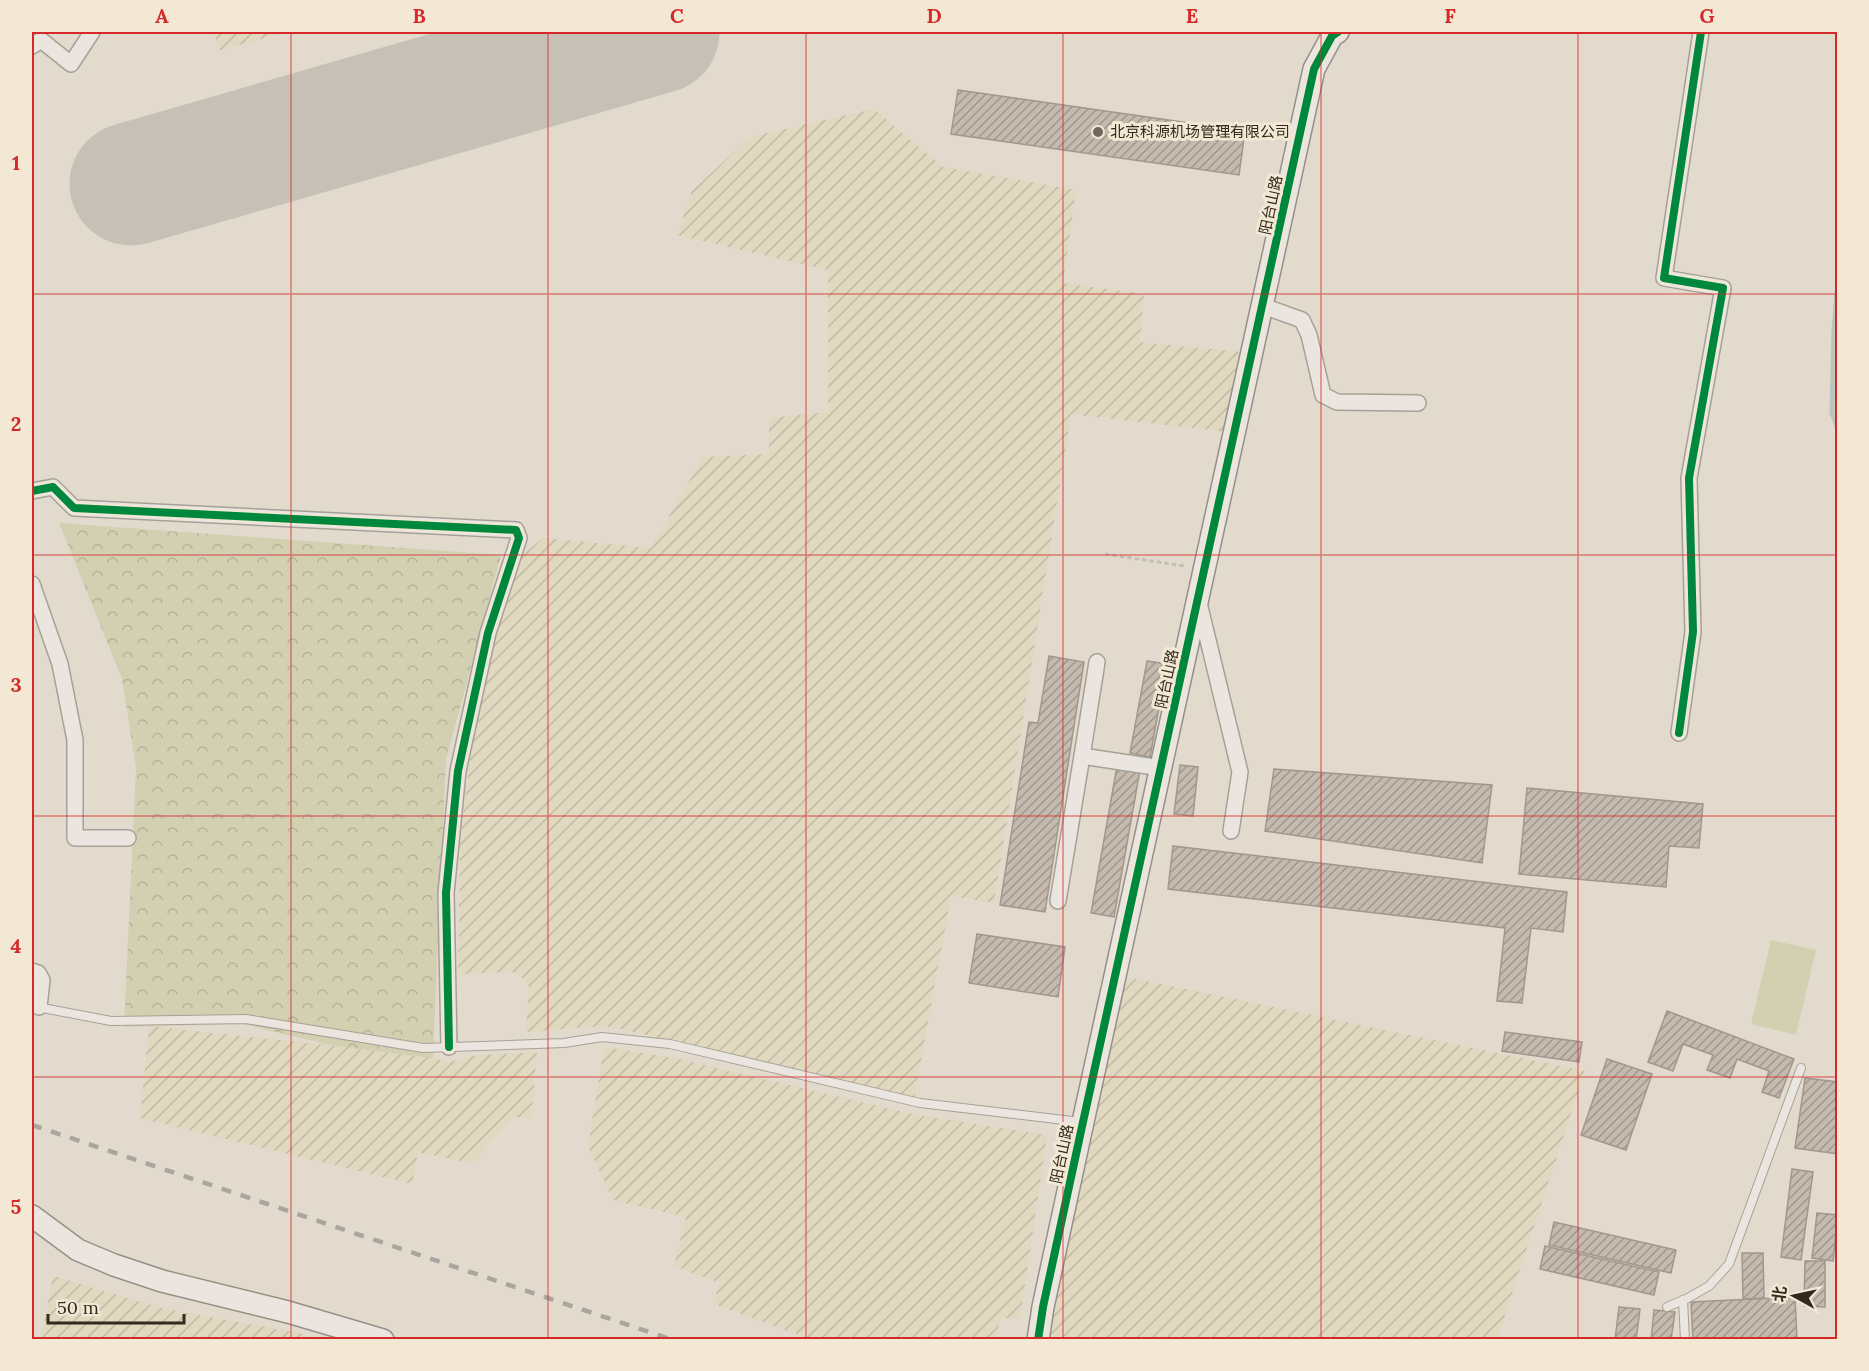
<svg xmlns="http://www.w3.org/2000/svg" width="1869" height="1371" font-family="Lora,'Noto Sans SC',serif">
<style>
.farmland{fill:url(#farmland-furrows)}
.forest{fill:url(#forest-crowns)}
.garden{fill:#d2d0b1}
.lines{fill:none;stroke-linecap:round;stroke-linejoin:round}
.stream{stroke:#b8c6bd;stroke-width:5}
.runway{stroke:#c6c0b6;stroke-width:123}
.building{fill:url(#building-hatch);stroke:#a2978d;stroke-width:1.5}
.lane-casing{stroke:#a7a096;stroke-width:10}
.street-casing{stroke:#a7a096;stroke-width:18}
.secondary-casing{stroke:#978f86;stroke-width:24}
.path{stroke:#c3bdb6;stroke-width:3;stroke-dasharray:4.5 3;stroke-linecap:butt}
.lane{stroke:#eae6df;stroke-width:8}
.street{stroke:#eae6df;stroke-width:15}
.secondary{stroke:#eae6df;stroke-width:21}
.rail{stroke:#aaa59f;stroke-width:4.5;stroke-dasharray:10 10;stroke-linecap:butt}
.cycleway-casing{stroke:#f2e8d4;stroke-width:11}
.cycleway{stroke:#00873e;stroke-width:8}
.grid{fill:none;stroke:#d62828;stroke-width:1.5;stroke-opacity:0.55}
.poi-dot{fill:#72675c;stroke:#f2e8d4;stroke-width:2}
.labels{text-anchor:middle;stroke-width:6;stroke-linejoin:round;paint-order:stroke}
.poi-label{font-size:15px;fill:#35291f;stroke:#f2e8d4;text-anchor:start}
.street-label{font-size:15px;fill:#35291f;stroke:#f2e8d4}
.neatline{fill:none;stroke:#d62828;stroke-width:2}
.grid-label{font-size:20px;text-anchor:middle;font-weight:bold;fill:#d62828}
</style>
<defs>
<pattern id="farmland-furrows" width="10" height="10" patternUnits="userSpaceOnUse" patternTransform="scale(1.5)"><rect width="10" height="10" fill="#e0d8bf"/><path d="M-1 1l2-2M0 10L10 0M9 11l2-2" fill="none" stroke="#c1b9a4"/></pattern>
<pattern id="forest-crowns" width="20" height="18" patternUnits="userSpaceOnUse" patternTransform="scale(1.5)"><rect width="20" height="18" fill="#d2d0b1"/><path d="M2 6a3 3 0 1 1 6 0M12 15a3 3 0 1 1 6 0" fill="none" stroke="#b5b398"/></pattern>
<pattern id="building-hatch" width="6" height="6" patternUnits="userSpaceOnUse" patternTransform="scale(1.5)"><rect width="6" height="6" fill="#c5baae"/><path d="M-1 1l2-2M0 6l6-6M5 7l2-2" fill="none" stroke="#a1978d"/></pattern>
</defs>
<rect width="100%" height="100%" fill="#e2dacd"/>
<g class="farmland">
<path d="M213,32h75l-68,18z"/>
<path d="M874,109l69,58 133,23 -13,93 81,11 -4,48 100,10 -14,80 -155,-18 -77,489 -43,-7 -38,208 -287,-74 -23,-4 -77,6 3,-45 -7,-10 -10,-5 -54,2 2,-133 19,-154 34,-125 30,-24 108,10 52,-91 66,-3v-36l59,-6v-142l-151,-35 15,-44 58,-54z"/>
<path d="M1127,977l458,94 -88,268 -450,1 5,-58z"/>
<path d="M149,1026l185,20 99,12 16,4 29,-7 59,-3 -6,66 -16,-1 -44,46 -53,-11 -6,32 -272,-66z"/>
<path d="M604,1047l71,11 238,56 134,21 -27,184 -19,-1 -6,21h-185l-97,-35 7,-21 -46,-17 12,-49 -73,-17 -25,-53z"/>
<path d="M53,1276l112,33 129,23 27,7h-280z"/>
</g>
<path class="forest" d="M59,523l442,32 -55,205 -13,298 -99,-12 -92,-22 -118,3 12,-259 -14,-89z"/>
<path class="garden" d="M1771,940l45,10 -20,85 -45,-11z"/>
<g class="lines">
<path class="stream" d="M1838,280l-4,51 -2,82 6,16"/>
<path class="runway" d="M131,184l527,-152"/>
</g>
<g class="building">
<path d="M958,90l287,41 -6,44 -288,-41z"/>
<path d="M1049,656l35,6 -39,250 -45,-7 29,-183 9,1z"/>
<path d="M1147,661l20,3 -17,93 -20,-4z"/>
<path d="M1180,765l18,2 -5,49 -19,-2z"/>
<path d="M1117,766l23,4 -26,147 -23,-4z"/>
<path d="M1274,769l218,16 -10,78 -217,-32z"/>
<path d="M1527,788l176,16 -4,44 -30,-2 -3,41 -147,-13z"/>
<path d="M1173,846l394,46 -4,40 -32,-4 -9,75 -25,-2 8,-73 -337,-39z"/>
<path d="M977,934l88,13 -7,50 -89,-14z"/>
<path d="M1667,1011l127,48 -15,39 -17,-6 7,-21 -32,-12 -7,19 -23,-8 6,-15 -30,-11 -10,27 -25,-9z"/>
<path d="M1505,1032l77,10 -3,20 -77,-11z"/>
<path d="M1607,1059l45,15 -26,76 -45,-15z"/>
<path d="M1805,1078l33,4v72l-43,-6z"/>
<path d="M1792,1169l21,3 -12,88 -20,-3z"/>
<path d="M1817,1213l21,2 -5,46 -21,-3z"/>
<path d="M1554,1222l122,28 -5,23 -122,-28z"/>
<path d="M1545,1246l114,26 -5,23 -114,-26z"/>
<path d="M1742,1253h21l1,45 -21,1z"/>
<path d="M1805,1261h20v46l-21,-1z"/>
<path d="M1795,1297l2,43h-104l-2,-38z"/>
<path d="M1619,1307l21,2 -4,31h-21z"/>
<path d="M1654,1310l21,2 -4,28h-20z"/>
</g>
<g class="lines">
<g class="lane-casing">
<g id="lane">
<path d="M32,1006l79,15 135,-2 177,29 141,-5 38,-6 68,7 250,59 161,19"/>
<path d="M1683,1300l2,40"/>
<path d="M1667,1307l21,-9 21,-12 20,-22 72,-196"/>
</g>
</g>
<g class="street-casing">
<g id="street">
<path d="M32,46l9,-6 30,24 21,-32"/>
<path d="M1263,306l39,14 7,15 14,60 14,7 81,1"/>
<path d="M32,491l21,-4 21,21 442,22 3,8 -31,95 -30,138 -12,122 3,154"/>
<path d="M32,584l28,80 15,76v98h53"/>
<path d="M1199,603l41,169 -9,59"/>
<path d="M1679,733l14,-101 -4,-154 34,-190 -59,-10 37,-246"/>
<path d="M1082,756l15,-94"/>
<path d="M1058,901l24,-145 79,12"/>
<path d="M32,971l6,2 4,7 -3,27"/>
</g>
</g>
<g class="secondary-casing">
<g id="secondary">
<path d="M32,1216l46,34 36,15 48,16 126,31 95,28"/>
<path d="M1038,1340l5,-33 40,-185 231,-1053 18,-33 6,-4"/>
</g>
</g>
<path class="path" d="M1105,554l80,12"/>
<use href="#lane" class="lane"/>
<use href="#street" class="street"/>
<use href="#secondary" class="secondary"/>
<path class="rail" d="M32,1125l641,215"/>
<g class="cycleway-casing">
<g id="cycleway">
<path d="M32,491l21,-4 21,21 442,22 3,8 -31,95 -30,138 -12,122 3,154"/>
<path d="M1679,733l14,-101 -4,-154 34,-190 -59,-10 37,-246"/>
<path d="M1038,1340l5,-33 40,-185 231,-1053 18,-33 6,-4"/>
</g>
</g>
<use href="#cycleway" class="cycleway"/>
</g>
<path class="grid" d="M291,32v1308M548,32v1308M806,32v1308M1063,32v1308M1321,32v1308M1578,32v1308M32,294h1806M32,555h1806M32,816h1806M32,1077h1806"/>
<circle class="poi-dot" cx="1098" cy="132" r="6"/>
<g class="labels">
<g class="poi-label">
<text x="1110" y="137">北京科源机场管理有限公司</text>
</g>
<g class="street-label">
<text transform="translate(1271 205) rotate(-78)" y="5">阳台山路</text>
<text transform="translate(1167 679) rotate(-78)" y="5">阳台山路</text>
<text transform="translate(1062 1154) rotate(-78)" y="5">阳台山路</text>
</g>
</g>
<rect width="1869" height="1371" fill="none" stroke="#f2e8d4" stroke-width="66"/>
<g transform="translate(1794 1296) rotate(278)" stroke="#f2e8d4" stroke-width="4.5" paint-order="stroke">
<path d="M0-4.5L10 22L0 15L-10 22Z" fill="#35291f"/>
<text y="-9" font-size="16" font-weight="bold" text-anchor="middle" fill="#35291f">北</text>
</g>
<path d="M48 1314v9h136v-9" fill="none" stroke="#35291f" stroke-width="3"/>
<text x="57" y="1314" font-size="18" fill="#35291f" stroke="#f2e8d4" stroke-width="4.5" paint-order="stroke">50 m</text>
<rect x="33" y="33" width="1803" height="1305" class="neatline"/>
<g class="grid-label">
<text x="162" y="23">A</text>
<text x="419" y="23">B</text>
<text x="677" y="23">C</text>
<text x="934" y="23">D</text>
<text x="1192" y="23">E</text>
<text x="1450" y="23">F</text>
<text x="1707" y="23">G</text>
<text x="16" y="170">1</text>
<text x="16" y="431">2</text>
<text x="16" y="692">3</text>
<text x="16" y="953">4</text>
<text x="16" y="1214">5</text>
</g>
</svg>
